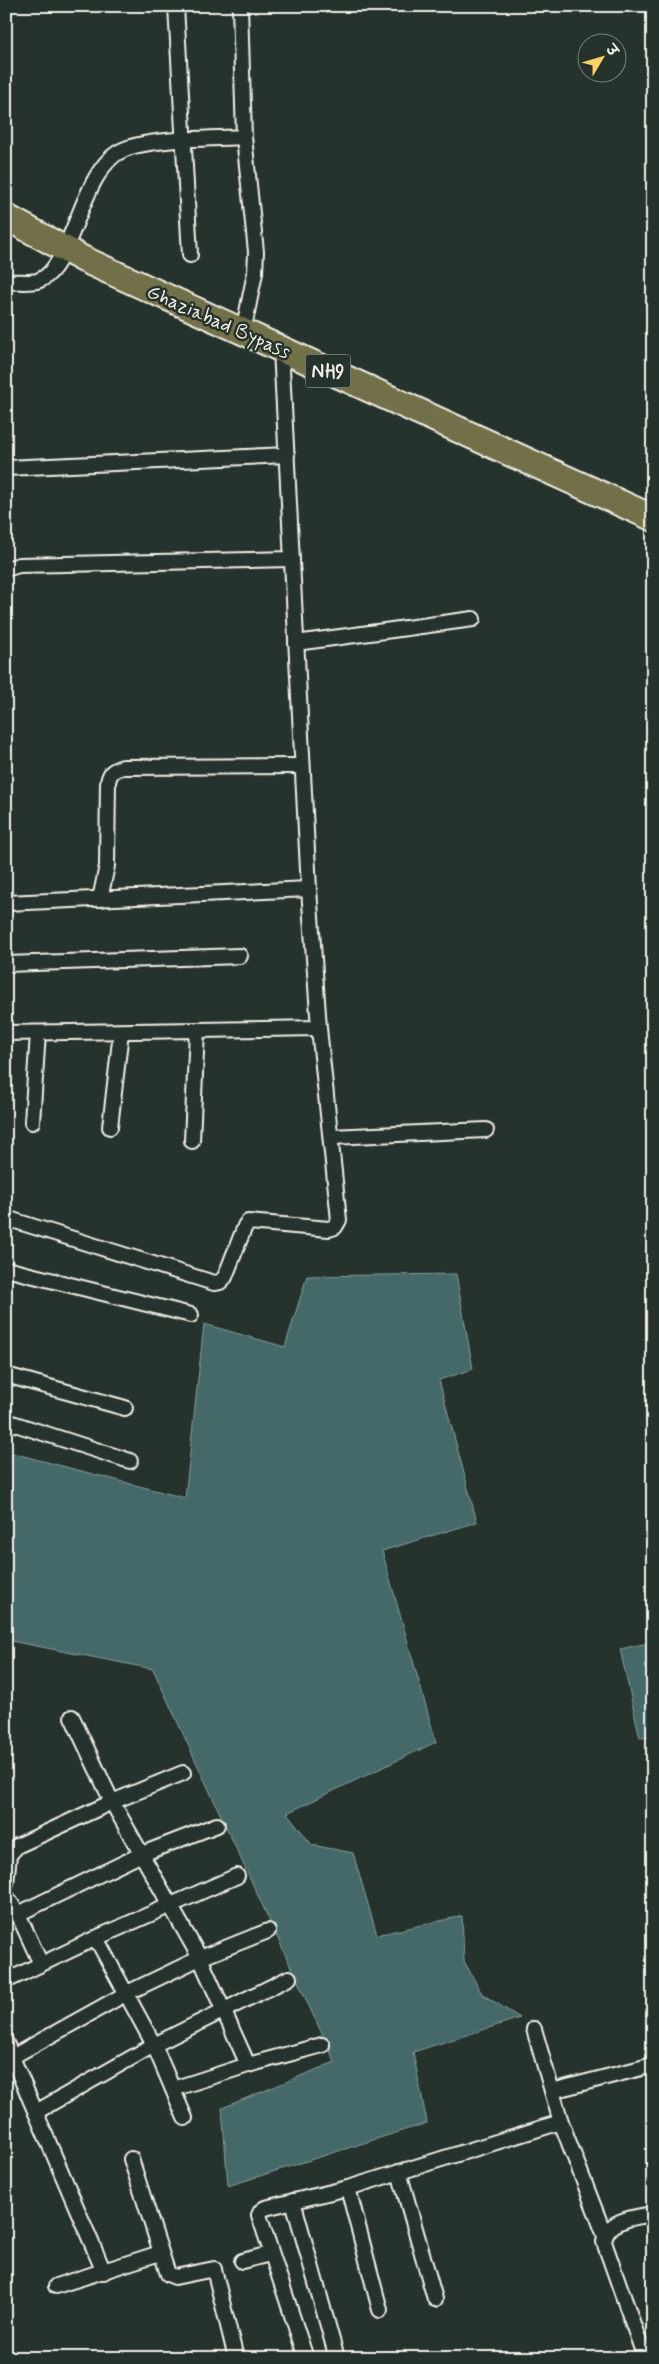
<svg xmlns="http://www.w3.org/2000/svg" width="659" height="2364" font-family="Mynerve,'Playpen Sans Deva',sans-serif">
<style>
.water{fill:#446969;stroke:#8a9f9c}
.lines{fill:none;stroke-linecap:round;stroke-linejoin:round}
.street-casing{stroke:#f4f1e8;stroke-width:18}
.highway-casing{stroke:#f4f1e8;stroke-width:29}
.street{stroke:#26332d;stroke-width:14}
.highway{stroke:#726f4a;stroke-width:25}
.labels{text-anchor:middle;stroke-width:5;stroke-linejoin:round;paint-order:stroke}
.shield{fill:#26332d;stroke:#b6b8b0;stroke-width:1}
.shield-label{font-size:19px;font-weight:bold;fill:#f4f1e8}
.street-label{font-size:20px;fill:#f4f1e8;stroke:#26332d}
</style>
<rect width="100%" height="100%" fill="#26332d"/>
<filter id="ink" filterUnits="userSpaceOnUse"><feTurbulence type="fractalNoise" baseFrequency=".02" numOctaves="2"/><feDisplacementMap in="SourceGraphic" scale="10" xChannelSelector="R" yChannelSelector="G"/><feConvolveMatrix kernelMatrix="1 2 1 2 8 2 1 2 1" color-interpolation-filters="sRGB"/></filter>
<g filter="url(#ink)">
<g class="water">
<path d="M456,1274l17,95 -34,11 38,142 -95,29 54,191 -149,71 25,32 41,8 24,82 85,-19 2,45 18,33 38,24 -107,34 14,71 -199,63 -6,-78 113,-46 -182,-393 -147,-29v-65l6,-122 173,45 19,-174 81,23 22,-71z"/>
<path d="M653,1642v95l-13,1 -20,-89z"/>
</g>
<g class="lines">
<g class="street-casing">
<g id="street">
<path d="M176,6l14,249"/>
<path d="M240,6l4,131 12,115 -1,21 -12,59"/>
<path d="M6,282c10,-1 22,1 31,-1 36,-9 43,-113 86,-131 25,-12 91,-11 121,-13"/>
<path d="M6,468l281,-13"/>
<path d="M6,569l13,-4 273,-6"/>
<path d="M296,643l177,-24"/>
<path d="M100,899l7,-33 1,-84c2,-10 5,-12 15,-15l179,-1"/>
<path d="M6,903l303,-14"/>
<path d="M6,964l234,-8"/>
<path d="M6,1033l313,-5"/>
<path d="M32,1122l6,-89"/>
<path d="M110,1127l11,-95"/>
<path d="M331,1137l155,-7"/>
<path d="M192,1141l5,-111"/>
<path d="M6,1218l208,65 6,-1 5,-5 20,-51 3,-4 81,7 6,-2 4,-7 -20,-192 -10,-139 -28,-540"/>
<path d="M6,1269l185,46"/>
<path d="M6,1375l119,33"/>
<path d="M6,1421l124,40"/>
<path d="M72,1717l40,85 88,156 48,107"/>
<path d="M6,1884l3,-29 8,-9 95,-44 71,-29"/>
<path d="M6,1896l12,18 23,50"/>
<path d="M18,1914l124,-60 75,-29"/>
<path d="M96,1938l58,107 31,73"/>
<path d="M6,1981l90,-43 141,-62"/>
<path d="M534,2029l27,93 44,114"/>
<path d="M6,2043l98,229"/>
<path d="M12,2057l115,-64 73,-35 68,-27"/>
<path d="M173,2089l75,-24 74,-20"/>
<path d="M552,2091l101,-26"/>
<path d="M36,2112l118,-67 135,-67"/>
<path d="M131,2159l37,115 7,3 39,-8 22,89"/>
<path d="M399,2172l36,127"/>
<path d="M348,2188l32,122"/>
<path d="M293,2201l44,157"/>
<path d="M242,2261l28,-7"/>
<path d="M56,2286l104,-33"/>
<path d="M306,2358l-47,-143 2,-4 4,-3 83,-20 213,-66"/>
<path d="M645,2358l-41,-116c2,-22 31,-25 49,-28"/>
</g>
</g>
<g class="highway-casing">
<path id="highway" d="M6,217l77,42 570,259"/>
</g>
<use href="#street" class="street"/>
<use href="#highway" class="highway"/>
</g>
</g>
<g class="labels">
<rect class="shield" x="305.5" y="354.5" width="45" height="33" rx="4"/>
<g class="shield-label">
<text x="328" y="378">NH9</text>
</g>
<g class="street-label">
<text transform="translate(219 321) rotate(24)" y="7">Ghaziabad Bypass</text>
</g>
</g>
<rect width="659" height="2364" fill="none" stroke="#26332d" stroke-width="25"/>
<rect x="12" y="12" width="634" height="2339" fill="none" stroke="#f4f1e8" stroke-width="2" filter="url(#ink)"/>
<g transform="translate(602 58) rotate(52)"><circle r="24" fill="#26332d" stroke="#787f78"/>
<path d="M0-4L9 19L0 12L-9 19Z" fill="#ffd166"/>
<text y="-8" font-size="14" font-weight="bold" text-anchor="middle" fill="#f4f1e8">उ</text>
</g>
</svg>
